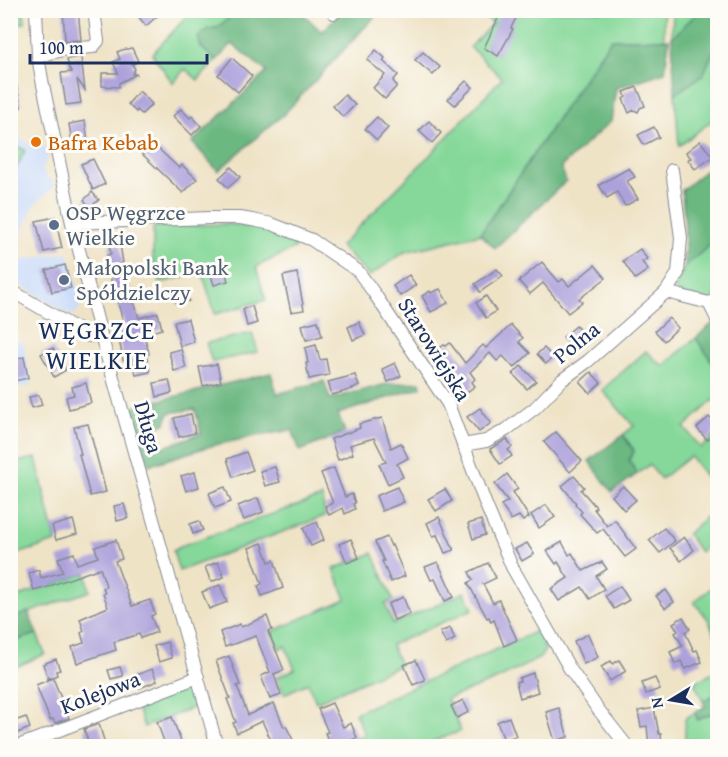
<svg xmlns="http://www.w3.org/2000/svg" width="728" height="757" font-family="'Gentium Book Plus',serif">
<style>
.built{fill:#cbdcf9}
.green{fill:#85d899;stroke:#50847c;stroke-width:1.5}
.forest{fill:#6cb881;stroke:#447470;stroke-width:1.5}
.building{fill:#ada1db}
.lines{fill:none;stroke-linecap:round;stroke-linejoin:round}
.minor-casing{stroke:#858992;stroke-width:14}
.minor{stroke:#fff;stroke-width:12}
.food-dot{fill:#e8710a;stroke:#fdfcf7;stroke-width:2}
.service-dot{fill:#5c6f8a;stroke:#fdfcf7;stroke-width:2}
.labels{text-anchor:middle;stroke-width:6;stroke-linejoin:round;paint-order:stroke}
.food-label{font-size:22px;fill:#c56008;stroke:#fdfcf7;text-anchor:start}
.service-label{font-size:22px;fill:#4e5e75;stroke:#fdfcf7;text-anchor:start}
.street-label{font-size:22px;fill:#1b2f5e;stroke:#fdfcf7}
.quarter-label{font-size:26px;letter-spacing:1.5px;fill:#1b2f5e;stroke:#fdfcf7}
</style>
<rect width="100%" height="100%" fill="#fdfcf7"/>
<filter id="ink" filterUnits="userSpaceOnUse"><feTurbulence type="fractalNoise" baseFrequency=".0167" numOctaves="2"/><feDisplacementMap in="SourceGraphic" scale="12" xChannelSelector="R" yChannelSelector="G"/><feConvolveMatrix kernelMatrix="1 2 1 2 8 2 1 2 1" color-interpolation-filters="sRGB"/></filter>
<filter id="wash" filterUnits="userSpaceOnUse"><feTurbulence type="fractalNoise" baseFrequency=".008" numOctaves="4" result="noise"/><feDisplacementMap in="SourceGraphic" scale="24" xChannelSelector="R" yChannelSelector="G"/><feGaussianBlur stdDeviation="1.35" result="paint"/><feColorMatrix in="noise" values="0 0 0 0 0 0 0 0 0 0 0 0 0 0 0 0 0 1.4 0 .05"/><feComposite in="paint" operator="in"/></filter>
<g filter="url(#wash)">
<rect width="100%" height="100%" fill="#efe3c6"/>
<g class="built">
<path d="M11,134l24,12 12,1 2,10 -7,11 4,9 7,4 1,6 -19,17 -24,52z"/>
<path d="M68,253l14,50 -6,11 -6,1 -59,-36v-6l4,-4 3,-9z"/>
<path d="M23,341l9,44 -21,4v-46z"/>
</g>
<g class="green">
<path d="M235,10l1,2 -19,16 -9,1 -7,18 15,14 -18,19 -13,-11 -12,14 -21,-29 40,-43z"/>
<path d="M10,11h14l1,12 -14,1z"/>
<path d="M475,11h189v28h-53l-131,195 -75,18 -36,24 -29,-30 90,-91 72,-77 -32,-31 23,-24z"/>
<path d="M673,11h27l-28,27z"/>
<path d="M717,43v80l-3,-4 -35,27 -4,-52 28,-19z"/>
<path d="M11,143l14,7 -9,19 -5,-2z"/>
<path d="M227,224l37,4 28,13 3,7 -39,19 10,33 -51,14 -13,-42 -42,11 -7,-22v-34z"/>
<path d="M717,239v51l-4,12 -35,-9 -3,-5 10,-22z"/>
<path d="M252,333l6,19 -46,10 -6,-19z"/>
<path d="M696,338l13,19 8,10v30l-33,30 17,21 16,-14v48l-4,4 -23,-30 -29,23 -12,-14 -12,9 -8,-14 5,-10 -11,-15 11,-9 -32,-36 44,-39 17,15z"/>
<path d="M36,458l20,84 -45,14v-93z"/>
<path d="M322,497l3,19 -146,55 -6,-20 7,-4v-1z"/>
<path d="M717,507v30l-17,15 -13,-18z"/>
<path d="M373,553l20,47 -8,4 8,20 72,-32 8,17 -82,36 9,20 -84,37 -8,-19 -24,11 -7,-17 18,-8 -10,-23 -6,3 -8,-17 75,-33 -12,-30z"/>
<path d="M86,573l4,18 -79,28 -1,-20z"/>
<path d="M717,583v57l-9,-21 -14,-17z"/>
<path d="M539,630l6,20 -5,8 -42,21 -51,20 14,32 -28,10 2,5h-96l26,-11 -10,-22z"/>
<path d="M37,634l8,20 -34,15v-27z"/>
<path d="M717,671v23l-14,7 -9,-19z"/>
<path d="M188,686l4,2 5,18 -53,21 -8,-21z"/>
<path d="M717,711v30l-32,-1v-21l10,-7 3,8z"/>
</g>
<g class="forest">
<path d="M700,10l17,1v32l-14,32 -28,19 -3,-56z"/>
<path d="M237,11h63l22,21 20,-21h38l-95,102 -67,58 -26,-29 75,-70 -35,-28 -16,17 -15,-14 -3,-10 10,-8 9,-1z"/>
<path d="M611,39h58l-4,33 -49,16 -5,33 -50,46 5,14 -71,67 -15,-14z"/>
<path d="M717,161v78l-32,27v-39l-3,-37z"/>
<path d="M714,322l3,7v38l-8,-10 -13,-19z"/>
<path d="M271,373l6,21 47,-13 6,18 57,-15 33,-2 1,5 -83,27 7,18 -45,19 -8,-21 -36,6 -45,10 -62,19 -8,-25 19,-5 2,13 39,-15 -6,-24 -26,4 -4,11 -26,7 -7,-24z"/>
<path d="M623,435l11,16 -5,9 8,14 -25,18 -23,-31z"/>
<path d="M28,612l9,22 -26,8v-23z"/>
<path d="M717,694v17l-20,9 -2,-8 10,-6 -2,-5z"/>
</g>
<g id="blocks">
<g class="building">
<path d="M63,10h15l3,30 -16,1z"/>
<path d="M133,10h31l-18,16z"/>
<path d="M502,10h18l-9,18 2,1 -15,27 -14,-8z"/>
<path d="M132,48l6,13 -6,3 3,5 -3,5h5l-18,9v4l-17,-1v-13h16l-5,-11 7,-3 -3,-7 5,-2z"/>
<path d="M376,50l9,8 -2,3 15,14 -5,6 4,5 -12,13 -12,-11 12,-13 -18,-15z"/>
<path d="M423,52l17,15 -7,8 -18,-15z"/>
<path d="M81,57l4,33 -8,-11 4,24 -15,2 -5,-32 11,-1 -3,-4 -2,-9z"/>
<path d="M232,58l20,18 -14,16 -20,-17z"/>
<path d="M10,78h5l6,29 -11,1z"/>
<path d="M466,81l7,6 -18,18 -7,-6z"/>
<path d="M637,87l8,19 -5,2 -2,4 -4,-2 -5,3 -6,-14 3,-2 -2,-5z"/>
<path d="M139,91l13,13 -10,10 -5,-4 -1,2 -8,-8z"/>
<path d="M345,95l10,10 -12,12 -10,-11z"/>
<path d="M181,109l9,9 2,-2 9,10 -9,9 -19,-19z"/>
<path d="M377,117l11,11 -11,12 -12,-11z"/>
<path d="M85,121l4,26 -13,2 -1,-8 -3,1 -3,-18z"/>
<path d="M429,121l12,12 -9,10 -13,-12z"/>
<path d="M654,127l5,10 -15,8 -6,-10z"/>
<path d="M150,141l29,27 3,-3 15,14 -14,14 -43,-41z"/>
<path d="M700,141l13,16 -18,12 -7,-9 3,-2 -5,-6z"/>
<path d="M93,159l12,25 -12,6 -12,-26z"/>
<path d="M231,167l9,10 -12,11 -9,-10z"/>
<path d="M629,168l6,9 -8,4 11,18 -13,7 -8,-14 -10,6 -8,-13z"/>
<path d="M92,192l7,8 -9,7 -6,-7z"/>
<path d="M55,217l7,31 -18,4 -8,-31z"/>
<path d="M120,244l3,19h-1l17,55 19,-5 4,16 -18,5 5,20 -3,1 4,17 -14,3 -4,-17 -9,2 -6,-31 8,-2 -14,-47 -4,-25 4,-1 -2,-9z"/>
<path d="M640,249l7,10 -5,3 6,8 -13,9 -12,-18z"/>
<path d="M542,262l17,20 4,-3 6,7 26,-21 11,13 -27,21 3,3 -14,11 -25,-30 -13,11 -11,-13z"/>
<path d="M65,265l6,23 -19,4 -6,-22z"/>
<path d="M223,265l5,16 -14,4 -5,-16z"/>
<path d="M497,269l6,7 -23,16 -5,-8z"/>
<path d="M297,273l7,37 -13,2 -8,-36z"/>
<path d="M409,275l7,10 -16,11 -7,-10z"/>
<path d="M440,289l8,14 -17,9 -9,-16 8,-5 1,2z"/>
<path d="M186,290l3,11 -12,3 -3,-12z"/>
<path d="M486,296l10,15 -10,7 -10,-15z"/>
<path d="M252,306l5,17 -10,3 -4,-17z"/>
<path d="M669,318l9,10 -14,13 -9,-10z"/>
<path d="M188,319l6,23 -14,4 -6,-24z"/>
<path d="M318,321l4,15 -16,4 -4,-15z"/>
<path d="M359,322l6,13 -12,5 -5,-13z"/>
<path d="M511,325l12,13 -4,4 11,11 -16,15 -11,-12 -6,5 -7,-8 -20,19 5,7 -3,3 3,4 -12,9 -31,-41 12,-9 2,1 4,-3 15,20 18,-18 3,3z"/>
<path d="M576,326l11,13 -13,11 -11,-13z"/>
<path d="M316,345l4,15 6,-1 3,16 -20,4 -3,-16h2l-3,-15z"/>
<path d="M53,348l13,22 -12,7 -13,-23z"/>
<path d="M544,348l9,9 -7,7 -9,-10z"/>
<path d="M181,349l5,19 -12,3 -5,-19z"/>
<path d="M24,357l4,21 -18,4v-23z"/>
<path d="M395,363l6,13 -13,6 -6,-13z"/>
<path d="M217,364l4,18 -18,4 -4,-19z"/>
<path d="M521,366l15,15 -9,8 -14,-15z"/>
<path d="M591,372l10,11 -11,10 -10,-11z"/>
<path d="M355,375l4,11 -7,2 1,1 -21,6 -4,-13z"/>
<path d="M169,380l3,13 -15,4 -3,-14z"/>
<path d="M86,383l5,20 -22,6 -3,-12 8,-2 -2,-8z"/>
<path d="M39,395l3,10 -10,3 -3,-11z"/>
<path d="M480,408l11,15 -12,9 -12,-15z"/>
<path d="M191,414l4,19 -16,4 -5,-19z"/>
<path d="M709,417l8,9v5l-10,9 -10,-12z"/>
<path d="M382,418l9,30 10,-5 7,15 -11,6 6,13 -15,7 -9,-20 7,-2 -12,-24 -24,7 3,9 -15,6 -7,-21 29,-11 -1,-4z"/>
<path d="M88,424l18,68 -16,4 -11,-42h2l-7,-27z"/>
<path d="M556,432l26,29 -12,11 -26,-30z"/>
<path d="M507,439l5,8 -4,3 4,6 -12,8 -10,-15z"/>
<path d="M246,452l7,18 -20,7 -6,-18z"/>
<path d="M275,467l5,15 -15,4 -5,-15z"/>
<path d="M334,468l11,29 7,-3 3,9 -2,1 2,5 -10,5 -2,-6 -14,7 -4,-9 8,-3 -12,-30z"/>
<path d="M195,472l4,15 -13,4 -5,-15z"/>
<path d="M507,474l11,15 -5,3 16,25 -6,4 -4,-5 -8,4 -10,-15 7,-4 -13,-17z"/>
<path d="M574,476l10,11 -3,3 15,17 -2,2 13,17 8,-6 21,29 -11,8 -22,-28 1,-1 -7,5 -17,-19 2,-2 -7,-8 1,-1 -14,-17z"/>
<path d="M623,486l13,14 -12,10 -12,-14z"/>
<path d="M225,487l6,15 -16,6 -6,-15z"/>
<path d="M397,487l7,15 -22,9 -6,-15z"/>
<path d="M445,489l7,12 -16,10 -8,-12z"/>
<path d="M258,498l5,14 -19,8 -6,-14z"/>
<path d="M124,504l4,14 -11,3 -3,-15z"/>
<path d="M546,505l9,12 -16,11 -8,-13z"/>
<path d="M439,517l15,33 -9,3 -8,-18 -4,1 -6,-13z"/>
<path d="M73,520l4,14 -21,6 -4,-14z"/>
<path d="M481,520l4,15 -12,4 -5,-15z"/>
<path d="M199,521l4,9 -10,4 -3,-10z"/>
<path d="M317,522l7,18 -13,6 -8,-18z"/>
<path d="M664,528l11,13 -15,12 -11,-13z"/>
<path d="M387,537l4,9 1,-1 13,31 -14,6 -9,-21h2l-9,-19z"/>
<path d="M684,537l10,13 -13,11 -11,-13z"/>
<path d="M351,539l8,19 -12,5 -8,-19z"/>
<path d="M116,540l6,19 -7,2 17,45 18,-6 5,14 -4,2 6,16 -16,6 -2,-4 -25,8 2,8 -39,13 -5,-16 12,-4 -3,-10 3,-2 -4,-12 28,-12 -5,-14h2l-2,-5 3,-2 -6,-18 -48,17v1l-18,5 -5,-18 10,-3 2,8 22,-6 -5,-14 16,-5 3,11 21,-7 -3,-10z"/>
<path d="M562,542l7,13 3,-2 11,18 19,-9 5,7 -11,7 8,13 -14,10 -8,-12 -23,14 -8,-12 17,-11 -10,-16 -2,2 -9,-13z"/>
<path d="M262,543l7,19 5,-2 9,28 -21,8 -4,-10 4,-2 -13,-36z"/>
<path d="M527,543l7,11 -12,7 -7,-12z"/>
<path d="M218,562l6,15 -13,5 -6,-15z"/>
<path d="M438,562l16,35 -9,4 -10,-22 -4,1 -6,-13z"/>
<path d="M488,563l8,15 -13,6 10,19 6,-3 18,40 -13,6 -10,-26 -3,2 -2,-5 -2,1 -19,-35 5,-3 -4,-8z"/>
<path d="M220,585l7,17 -18,7 -7,-17z"/>
<path d="M620,586l9,14 -15,9 -9,-13z"/>
<path d="M666,590l8,12 -9,6 -9,-12z"/>
<path d="M403,597l7,17 -16,6 -6,-16z"/>
<path d="M267,616l5,14 -4,1 16,39 -10,4 7,21 -11,4 -9,-23 9,-4 -14,-36 -31,11 -5,-15 20,-8 1,3z"/>
<path d="M683,617l7,12 -5,3 9,19 3,-1 5,12 -17,7 -4,-8 -6,3 -5,-12 13,-6 -8,-13 3,-2 -5,-8z"/>
<path d="M450,628l5,11 -9,5 -6,-12z"/>
<path d="M588,634l10,23 -14,7 -10,-23z"/>
<path d="M167,642l5,16 -13,4 -5,-16z"/>
<path d="M229,656l11,29 -3,1 11,29 26,-12 10,24 2,-1 7,14 -15,7h-4l-12,-26 -25,12 -4,-10 3,-1 -9,-23 3,-1 -14,-37z"/>
<path d="M56,659l4,11 -4,1 1,4 -9,4 -5,-15z"/>
<path d="M416,660l9,20 -12,5 -9,-20z"/>
<path d="M619,660l7,11 -16,10 -9,-14 10,-6 2,3z"/>
<path d="M120,667l3,9 -12,3 -3,-9z"/>
<path d="M152,669l5,12 -17,7v-2l-7,2 -4,-10z"/>
<path d="M533,673l5,19 -18,6 -4,-16 4,-1 -1,-3z"/>
<path d="M53,678l16,40 -14,5 -2,-4 -3,1 -14,-35z"/>
<path d="M655,678l5,11 -14,5 -4,-11z"/>
<path d="M463,700l6,12 -12,6 -6,-12z"/>
<path d="M332,703l11,24 8,-4 6,15 -22,9h-4l-6,-14 3,-1 -10,-23z"/>
<path d="M559,708l9,29 -13,4 -9,-29z"/>
<path d="M654,708l5,26h2l1,13h-13l-2,-21 -6,1 -3,-16z"/>
<path d="M26,717l4,11 -13,5 -5,-11z"/>
<path d="M172,717l11,30h-17l-9,-25z"/>
<path d="M509,717l7,19 -12,4 -7,-18z"/>
<path d="M99,724l7,23h-12v-4l-5,2 -5,-16z"/>
</g>
</g>
</g>
<g filter="url(#ink)">
<use href="#blocks" fill-opacity="0" stroke="#858992" stroke-width="1.5"/>
<g class="lines">
<g class="minor-casing">
<g id="minor">
<path d="M36,10l2,46 4,24 30,143 29,112 116,411"/>
<path d="M334,13l3,-3"/>
<path d="M38,56l30,-7 25,-2 5,-6 -4,-31"/>
<path d="M72,223l138,-5h30l12,2 20,4 40,16 46,31 16,22 74,111 38,101 26,62 58,102 27,39 30,38"/>
<path d="M10,290l72,42 7,4 12,-1"/>
<path d="M666,292l43,11 9,-5"/>
<path d="M709,303l9,18"/>
<path d="M463,445l23,-4 20,-11 29,-22 27,-28 26,-19 78,-69 12,-19 3,-35 -9,-68"/>
<path d="M18,746l180,-69"/>
</g>
</g>
<use href="#minor" class="minor"/>
</g>
</g>
<circle class="food-dot" cx="36" cy="142" r="6"/>
<g class="service-dot">
<circle cx="54" cy="225" r="6"/>
<circle cx="64" cy="280" r="6"/>
</g>
<g class="labels">
<g class="food-label">
<text x="48" y="150">Bafra Kebab</text>
</g>
<g class="service-label">
<text x="66" y="220">OSP Węgrzce<tspan x="66" dy="25">Wielkie</tspan></text>
<text x="76" y="275">Małopolski Bank<tspan x="76" dy="25">Spółdzielczy</tspan></text>
</g>
<g class="street-label">
<text transform="translate(576 342) rotate(-39)" y="8">Polna</text>
<text transform="translate(435 349) rotate(58)" y="8">Starowiejska</text>
<text transform="translate(149 427) rotate(74)" y="8">Długa</text>
<text transform="translate(100 692) rotate(-21)" y="8">Kolejowa</text>
</g>
<g class="quarter-label">
<text x="97" y="339">WĘGRZCE<tspan x="97" dy="30">WIELKIE</tspan></text>
</g>
</g>
<rect width="728" height="757" fill="none" stroke="#fdfcf7" stroke-width="36"/>
<g transform="translate(671 700) rotate(259)" stroke="#fdfcf7" stroke-width="4.5" paint-order="stroke">
<path d="M0-4.5L10 22L0 15L-10 22Z" fill="#1b2f5e"/>
<text y="-9" font-size="16" font-weight="bold" text-anchor="middle" fill="#1b2f5e">N</text>
</g>
<path d="M30 54v9h177v-9" fill="none" stroke="#1b2f5e" stroke-width="3"/>
<text x="39" y="54" font-size="18" fill="#1b2f5e" stroke="#fdfcf7" stroke-width="4.5" paint-order="stroke">100 m</text>
</svg>
